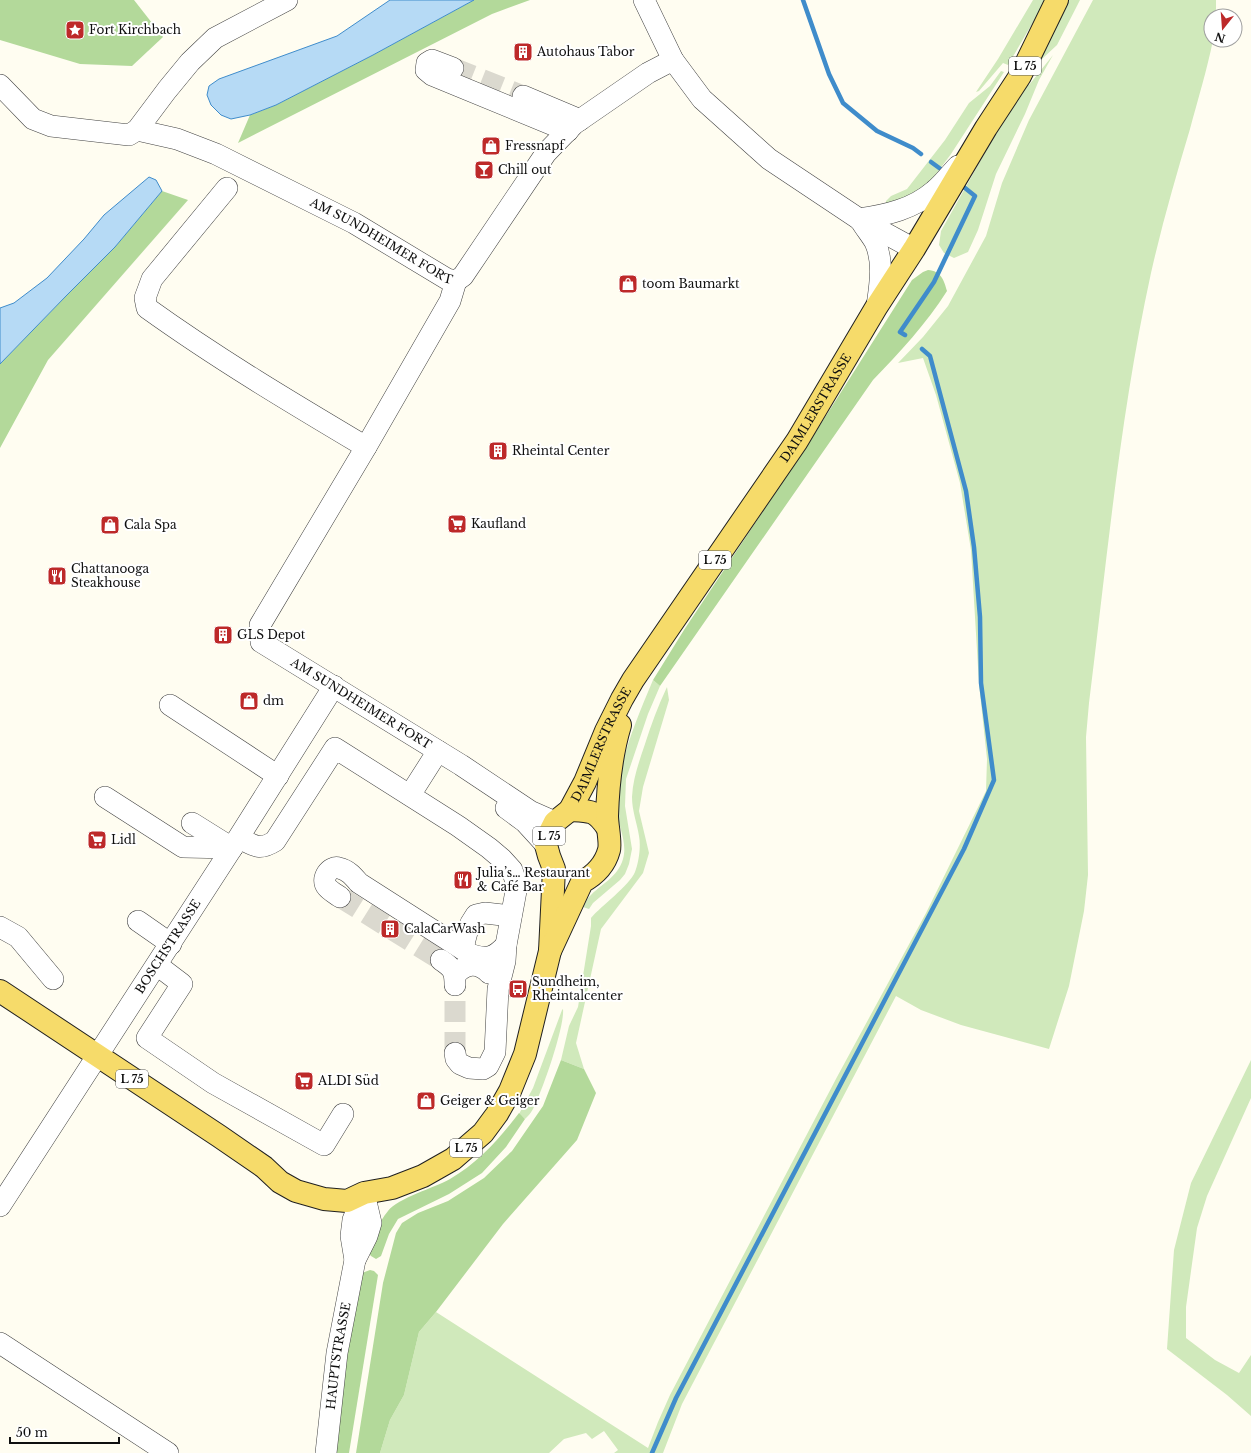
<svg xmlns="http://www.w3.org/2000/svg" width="1251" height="1453" font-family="'Libre Baskerville',serif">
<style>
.green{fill:#d0e9bb}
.forest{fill:#b3d99a}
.water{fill:#b6daf5;stroke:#3f8ccb}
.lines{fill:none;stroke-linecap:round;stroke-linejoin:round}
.stream{stroke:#3f8ccb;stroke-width:4.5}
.minor-tunnel{stroke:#dbd9cf;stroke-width:21;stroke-dasharray:21 10;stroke-linecap:butt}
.minor-casing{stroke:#424242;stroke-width:22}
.major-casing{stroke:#202020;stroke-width:24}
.minor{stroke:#fff;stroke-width:21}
.major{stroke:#f6db6a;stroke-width:22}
.labels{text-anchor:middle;stroke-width:4;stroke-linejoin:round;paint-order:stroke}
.shield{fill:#fff;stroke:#575757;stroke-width:1}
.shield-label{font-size:11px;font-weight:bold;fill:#0f0f0f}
.poi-label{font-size:12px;fill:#0f0f0f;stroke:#fff;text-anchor:start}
.street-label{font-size:12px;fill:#0f0f0f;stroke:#fff}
</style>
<rect width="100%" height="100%" fill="#fffdf1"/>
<g class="green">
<path d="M1033,0h13l-38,65 -5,-2 -24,28 -3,1 22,-33z"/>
<path d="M1068,0h12l-23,45 -14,13 -14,18z"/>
<path d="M1093,0h123v16h-5v24h2c-6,30 -15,59 -23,89 -14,47 -28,95 -39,144 -31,142 -44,286 -62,430l-3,34 2,138 -4,36 -15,75 -20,63 -88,-24 -40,-15 -25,-14 -214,408 -19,49h-49l4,-3 -14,-19 -12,8 -6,-6 -22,6 -15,14h-169l10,-33 14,-25 15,-63 17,-20 212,136 10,-26 12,-27 167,-318 89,-164 60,-122 1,-32 -8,-75 -8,-134 -11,-67 -24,-88 -13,-37 -25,5 25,-26 25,-31 38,-70 16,-53 27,-63z"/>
<path d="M1053,55l-14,25 -14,34 -29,60 -18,56 -10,22 -14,6 -10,-5 -5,-8 2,-14 83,-148 5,2z"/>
<path d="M1001,71l3,1 -53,82 -20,27 -12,13 -33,11v-4l5,-5 16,-7 38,-49 24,-37 21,-17z"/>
<path d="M653,680l7,6 -12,28 -22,65 -1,27 7,43 -3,15 -4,10 -5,6 -27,23 -4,6 -6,-2c2,-3 4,-8 6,-10 12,-13 29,-20 34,-38 5,-18 -6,-34 -6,-51 0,-45 19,-87 36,-128z"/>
<path d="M667,687l2,13 -26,87 -4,24 10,42 -6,20 -42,56 -25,114 8,26 -23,-9 8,-34 9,-19 13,-81v-8c11,-13 38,-32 44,-46 4,-10 6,-26 4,-36 -2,-13 -7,-25 -7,-39 1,-19 7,-35 13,-53 6,-19 13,-38 22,-57z"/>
<path d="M563,1009c2,17 -21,83 -30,100 -2,4 -5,7 -8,10l-6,-5 14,-26 29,-78z"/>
<path d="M1251,1060v38l-44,98 -10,32 -11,79v31l29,22 24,13 12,-18v61l-24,-21 -60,-46 7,-99 17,-67z"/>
</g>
<g class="forest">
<path d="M0,0h134l29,37 -31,29 -52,-2 -80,-24z"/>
<path d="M474,0h56l-38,14 -254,129 12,-28 26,-10 97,-50z"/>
<path d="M162,191l26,9 -140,160 -48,88v-84l66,-68 49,-49z"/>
<path d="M928,270c13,1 16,10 19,21 -21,33 -47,61 -74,89l-213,306 -7,-6 31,-50 133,-200 95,-150 11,-8z"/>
<path d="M561,1060l23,9 12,24 -19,47 -74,84 -67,88 -17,20 -15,63 -14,25 -10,33h-24l27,-170 13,-50 6,-10 16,-10 30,-12 36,-23 28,-27 31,-45z"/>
<path d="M519,1113l6,6 -19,28 -24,26 -33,21 -51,25 -9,15 -8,22 -5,3 -5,-3 -3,-4c6,-13 10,-30 20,-41 10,-13 46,-23 62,-32 28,-16 50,-41 69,-66z"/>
<path d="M370,1270l4,1 4,4 -29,178h-15l12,-99 16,-81z"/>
</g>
<g class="water">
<path d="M390,0h84l-101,55 -97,50 -26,10 -19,4 -10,-4 -10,-10 -4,-10 2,-9 10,-7 118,-43z"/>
<path d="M149,177l7,3 6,11 -47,56 -49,49 -66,68v-56l14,-5 33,-25 37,-39 20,-24z"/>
</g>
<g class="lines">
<g class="stream">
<path d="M803,0l26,74 14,29 34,28 36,17 8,6"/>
<path d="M931,162l11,8"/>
<path d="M905,335l-5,-3 34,-50 41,-86 -15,-12"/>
<path d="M652,1453l24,-55 288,-549 30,-69 -13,-97 -1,-66 -6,-70 -8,-56 -36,-135 -8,-7"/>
</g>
<g class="minor-tunnel">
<path d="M453,68l70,28"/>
<path d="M340,897l101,63"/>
<path d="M455,1053v-68"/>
</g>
<g class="minor-casing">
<g id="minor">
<path d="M644,0l29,60 29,39 67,60 90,60 55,30"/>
<path d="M453,68l-21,-8 -5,3 -1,7 6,5 136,56"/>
<path d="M0,85l33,34 18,7 78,9 8,-5 30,-40 23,-28 25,-24 72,-38"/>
<path d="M523,96l57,24"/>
<path id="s1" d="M137,130l40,9 39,15 138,69 93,56 9,2 7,-5 83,-123 28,-29 74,-51 25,-13"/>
<path d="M227,188l-75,91 -7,19 2,10c71,51 145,95 219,139"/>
<path d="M859,219c28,-4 54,-10 75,-28 9,-7 16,-17 24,-25"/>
<path d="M861,221c4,7 10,14 14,21 9,20 5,43 2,64"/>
<path id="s2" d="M456,281l-6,20 -84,146 -106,178 1,17 200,123 69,46 25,11"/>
<path d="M170,705l108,71"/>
<path d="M410,795l28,-44"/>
<path d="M105,797l78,50 49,1"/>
<path d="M506,808l19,14 21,23"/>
<path d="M192,823l40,25"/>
<path d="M239,838c16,8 20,13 36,3l60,-93 123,78 31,22 13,11 10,11 4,12v9l-10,54 -1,16 -7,28 -3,63 -7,14 -5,3 -14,-1 -9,-4 -4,-5 -1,-6"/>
<path d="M340,897c-4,-3 -10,-6 -13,-10 -7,-8 3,-22 12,-19 9,2 14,8 20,15l111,71c17,6 24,4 36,-9"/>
<path d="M138,921l33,23"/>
<path d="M0,927l18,10 35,42"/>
<path d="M464,950c0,-14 4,-24 12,-35l9,-2 26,3"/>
<path d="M441,960c12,8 14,11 14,25"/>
<path d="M157,965l25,19 -35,54 66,45 111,62 19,-31"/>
<path d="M455,975c10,-11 22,-14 34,-2"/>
<path id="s3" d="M0,1206l232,-358 102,-162"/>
<path d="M355,1260l-4,-24 2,-16 11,-27"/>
<path d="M0,1343l168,110"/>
<path id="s4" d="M326,1453l11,-100 18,-93 12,-24 4,-13 -7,-30"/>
</g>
</g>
<g class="major-casing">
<g id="major">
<path d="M570,810c21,1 25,0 37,17"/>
<path id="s5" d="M550,951l4,-82 -5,-13 -3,-11 3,-11 6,-12 15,-12 15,-28 21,-51 16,-32 11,-19 164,-239 80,-135 37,-57 72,-121 34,-52 37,-76"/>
<path d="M0,991l219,145 45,31 16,15 16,9 28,8 23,2 17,-8 28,-5 31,-12 30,-17 30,-26 14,-19 13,-23 15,-37 25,-103 32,-69c13,-7 23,-17 27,-32 2,-7 -2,-25 -2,-34 1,-32 4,-61 13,-91"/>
</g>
</g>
<use href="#minor" class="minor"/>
<use href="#major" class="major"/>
</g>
<defs>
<g id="sight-square" transform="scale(1)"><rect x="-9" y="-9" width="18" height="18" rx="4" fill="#bd2929" stroke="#fff"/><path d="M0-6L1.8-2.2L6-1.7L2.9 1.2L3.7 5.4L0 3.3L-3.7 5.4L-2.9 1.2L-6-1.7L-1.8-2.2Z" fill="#fff"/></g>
<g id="building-square" transform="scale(1)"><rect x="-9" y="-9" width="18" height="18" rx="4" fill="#bd2929" stroke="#fff"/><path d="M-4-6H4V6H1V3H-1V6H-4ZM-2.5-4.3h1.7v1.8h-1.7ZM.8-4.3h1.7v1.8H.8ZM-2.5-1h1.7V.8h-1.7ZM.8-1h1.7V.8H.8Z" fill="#fff"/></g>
<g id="shop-square" transform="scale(1)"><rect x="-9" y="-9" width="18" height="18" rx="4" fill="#bd2929" stroke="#fff"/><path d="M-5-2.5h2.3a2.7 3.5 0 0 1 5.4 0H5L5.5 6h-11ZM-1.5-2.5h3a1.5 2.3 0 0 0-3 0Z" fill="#fff"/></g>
<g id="bar-square" transform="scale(1)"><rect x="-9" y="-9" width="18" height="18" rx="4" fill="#bd2929" stroke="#fff"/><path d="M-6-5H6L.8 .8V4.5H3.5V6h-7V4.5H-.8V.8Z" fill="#fff"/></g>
<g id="supermarket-square" transform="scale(1)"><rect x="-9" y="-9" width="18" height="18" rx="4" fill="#bd2929" stroke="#fff"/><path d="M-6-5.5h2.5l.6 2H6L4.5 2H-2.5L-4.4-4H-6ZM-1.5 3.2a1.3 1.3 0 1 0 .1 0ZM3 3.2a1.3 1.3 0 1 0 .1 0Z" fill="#fff"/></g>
<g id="restaurant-square" transform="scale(1)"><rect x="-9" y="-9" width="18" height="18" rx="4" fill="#bd2929" stroke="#fff"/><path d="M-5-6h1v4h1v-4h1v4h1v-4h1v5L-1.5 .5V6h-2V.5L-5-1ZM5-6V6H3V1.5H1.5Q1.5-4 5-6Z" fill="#fff"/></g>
<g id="bus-square" transform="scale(1)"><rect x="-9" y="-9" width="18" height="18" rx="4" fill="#bd2929" stroke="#fff"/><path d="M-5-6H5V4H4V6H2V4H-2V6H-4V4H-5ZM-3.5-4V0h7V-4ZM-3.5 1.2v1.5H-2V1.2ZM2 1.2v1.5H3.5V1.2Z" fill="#fff"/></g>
</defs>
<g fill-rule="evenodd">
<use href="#sight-square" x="75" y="30"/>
<use href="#building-square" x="523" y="52"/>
<use href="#shop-square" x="491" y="146"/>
<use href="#bar-square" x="484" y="170"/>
<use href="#shop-square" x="628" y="284"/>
<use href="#building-square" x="498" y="451"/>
<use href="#supermarket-square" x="457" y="524"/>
<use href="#shop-square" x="110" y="525"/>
<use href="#restaurant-square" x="57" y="576"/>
<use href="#building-square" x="223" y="635"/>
<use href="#shop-square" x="249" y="701"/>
<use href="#supermarket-square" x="97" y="840"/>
<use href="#restaurant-square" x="463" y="880"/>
<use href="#building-square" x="390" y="929"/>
<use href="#bus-square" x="518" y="989"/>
<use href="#supermarket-square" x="304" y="1081"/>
<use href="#shop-square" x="426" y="1101"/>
</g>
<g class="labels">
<g class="shield">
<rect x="1009" y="57" width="32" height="18" rx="3"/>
<rect x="699" y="551" width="32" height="18" rx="3"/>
<rect x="533" y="827" width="32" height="18" rx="3"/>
<rect x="116" y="1070" width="32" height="18" rx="3"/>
<rect x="450" y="1139" width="32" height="18" rx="3"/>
</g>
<g class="shield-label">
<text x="1025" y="70">L 75</text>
<text x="715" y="564">L 75</text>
<text x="549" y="840">L 75</text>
<text x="132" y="1083">L 75</text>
<text x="466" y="1152">L 75</text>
</g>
<g class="poi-label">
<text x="89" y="34">Fort Kirchbach</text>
<text x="537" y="56">Autohaus Tabor</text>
<text x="505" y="150">Fressnapf</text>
<text x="498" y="174">Chill out</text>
<text x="642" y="288">toom Baumarkt</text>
<text x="512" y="455">Rheintal Center</text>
<text x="471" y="528">Kaufland</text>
<text x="124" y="529">Cala Spa</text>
<text x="71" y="573">Chattanooga<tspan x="71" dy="14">Steakhouse</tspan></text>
<text x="237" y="639">GLS Depot</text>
<text x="263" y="705">dm</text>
<text x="111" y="844">Lidl</text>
<text x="477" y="877">Julia’s… Restaurant<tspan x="477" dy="14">&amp; Café Bar</tspan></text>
<text x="404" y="933">CalaCarWash</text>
<text x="532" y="986">Sundheim,<tspan x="532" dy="14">Rheintalcenter</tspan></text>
<text x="318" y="1085">ALDI Süd</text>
<text x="440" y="1105">Geiger &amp; Geiger</text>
</g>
<g class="street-label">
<text dy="4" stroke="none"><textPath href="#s1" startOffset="270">AM SUNDHEIMER FORT</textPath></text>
<text dy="4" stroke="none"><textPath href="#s5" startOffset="624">DAIMLERSTRASSE</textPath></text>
<text dy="4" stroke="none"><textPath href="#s2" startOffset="531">AM SUNDHEIMER FORT</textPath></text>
<text dy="4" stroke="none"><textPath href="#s5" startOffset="224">DAIMLERSTRASSE</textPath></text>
<text dy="4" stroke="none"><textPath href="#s3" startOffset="309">BOSCHSTRASSE</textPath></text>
<text dy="4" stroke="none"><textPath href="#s4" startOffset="98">HAUPTSTRASSE</textPath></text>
</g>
</g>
<g transform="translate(1223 28) rotate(197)"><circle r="19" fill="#ffffff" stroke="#9f9f9f"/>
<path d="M0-3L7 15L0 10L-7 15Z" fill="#bd2929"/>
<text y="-6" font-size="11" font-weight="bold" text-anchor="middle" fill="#0f0f0f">N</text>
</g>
<path d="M10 1437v6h109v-6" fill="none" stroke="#0f0f0f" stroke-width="2"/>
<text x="16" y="1437" font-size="12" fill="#0f0f0f" stroke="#ffffff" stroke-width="3" paint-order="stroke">50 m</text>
</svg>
